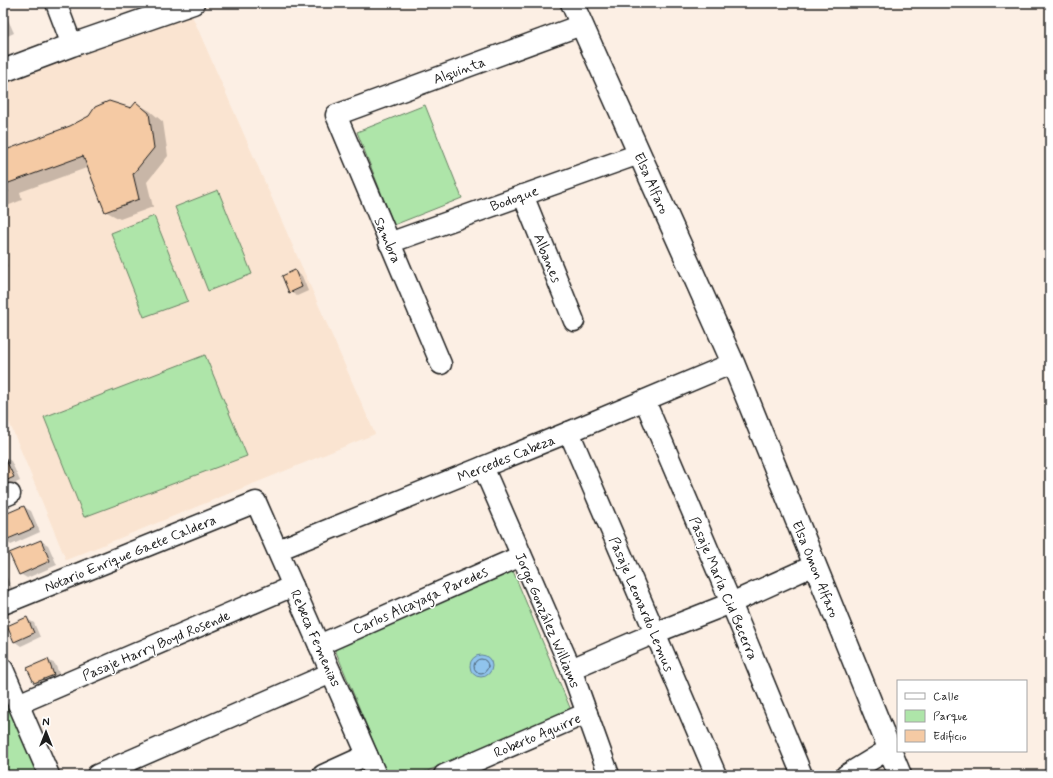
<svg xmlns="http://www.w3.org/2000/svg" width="1053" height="778" font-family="Mynerve,sans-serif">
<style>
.built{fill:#fae4d1}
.green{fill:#aee5a9;stroke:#658062}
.water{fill:#90c4ed;stroke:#628199}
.shadow{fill:#0003}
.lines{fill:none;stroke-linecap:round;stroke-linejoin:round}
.shore{stroke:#4a5f70;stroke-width:1}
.building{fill:#f5caa4;stroke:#1c1c1c}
.minor-casing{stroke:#1c1c1c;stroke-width:23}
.tertiary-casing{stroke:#1c1c1c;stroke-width:25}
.minor{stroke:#fff;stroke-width:20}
.tertiary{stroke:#fff;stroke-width:22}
.labels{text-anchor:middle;stroke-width:3;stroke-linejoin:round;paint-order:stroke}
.street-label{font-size:14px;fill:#1c1c1c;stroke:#fff}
</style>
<rect width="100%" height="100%" fill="#fcefe4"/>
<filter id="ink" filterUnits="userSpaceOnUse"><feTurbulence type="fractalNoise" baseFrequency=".025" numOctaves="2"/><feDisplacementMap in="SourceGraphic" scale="8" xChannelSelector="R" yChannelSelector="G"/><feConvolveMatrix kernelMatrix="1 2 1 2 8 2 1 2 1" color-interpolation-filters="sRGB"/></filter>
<g filter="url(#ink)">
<path class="built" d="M190,11l185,423 -309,126 -63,-153v-323z"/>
<g class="green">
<path d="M425,105l37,93 -68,27 -37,-93z"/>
<path d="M218,190l34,84 -44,17 -33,-84z"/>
<path d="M154,216l34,85 -44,16 -33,-84z"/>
<path d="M205,355l42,101 -163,61 -40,-100z"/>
<path d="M513,571l58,139 -153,65h-31l-53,-128z"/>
<path d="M3,689l38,86h-38z"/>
</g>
<circle class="water" cx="481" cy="666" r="11"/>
<g class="shadow">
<path d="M3,12l2,1 9,20 -11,5z"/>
<path d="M136,103l14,8 13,11 5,34 -21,26 6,25 -33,12 -15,-8 -16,-44 -69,25 2,8 -15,6 -4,-2v-52l128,-43z"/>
<path d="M3,253l5,14 -5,2z"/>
<path d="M295,272l7,4 6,15 -11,5 -7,-4z"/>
<path d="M3,457h1l7,4 9,20 -17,8z"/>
<path d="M24,507l7,4 9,21 -29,13 -8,-6v-23z"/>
<path d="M41,541l7,4 9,20 -30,13 -7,-4z"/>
<path d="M3,569l9,19 -9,4z"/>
<path d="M27,619l7,4 6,14 -19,9 -7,-5z"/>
<path d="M48,660l7,4 6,14 -19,9 -7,-4z"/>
</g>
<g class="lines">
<circle class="shore" cx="481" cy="666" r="7"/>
</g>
<g class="building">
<path d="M109,101l22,7 5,-6 13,11 5,35 -21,26 6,25 -34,13 -22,-56 -77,28 2,8 -5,2v-43l67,-25 19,-10 6,-9z"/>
<path d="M295,270l7,17 -13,6 -7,-17z"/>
<path d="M3,456h1l10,21 -11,5z"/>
<path d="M24,506l10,22 -31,13v-26z"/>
<path d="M41,540l9,21 -31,14 -10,-22z"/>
<path d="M27,617l7,16 -20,9 -7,-16z"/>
<path d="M48,659l6,16 -20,8 -7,-15z"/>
</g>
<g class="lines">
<g class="minor-casing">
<g id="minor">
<path d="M56,3l16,42"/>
<path d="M523,195l51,126"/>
<path d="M389,243l250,-89"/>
<path d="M441,364l-105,-249 245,-90"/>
<path d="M645,401l86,202 71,172"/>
<path d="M569,432l147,343"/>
<path d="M483,467l88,202 38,106"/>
<path d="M3,497l7,-3"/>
<path d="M278,550l291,-118 164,-69"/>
<path d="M3,604l253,-102 120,273"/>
<path d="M319,645l202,-89"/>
<path d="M3,669l46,106"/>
<path d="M571,669l84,-36 76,-30 84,-38"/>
<path d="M18,704l275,-118"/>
<path d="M97,775l234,-102"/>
<path d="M323,775l44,-20"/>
<path d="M444,775l143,-62"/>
<path d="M846,775l43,-26"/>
</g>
</g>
<g class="tertiary-casing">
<g id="tertiary">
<path d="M572,3l161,360 167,412"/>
<path d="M3,71l69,-26 121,-42"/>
</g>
</g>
<use href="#minor" class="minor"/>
<use href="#tertiary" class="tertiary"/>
</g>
</g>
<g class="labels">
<g class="street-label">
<text transform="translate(459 70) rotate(-20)" y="5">Alquinta</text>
<text transform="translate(652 183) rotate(66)" y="5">Elsa Alfaro</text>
<text transform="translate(514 198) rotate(-20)" y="5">Bodoque</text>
<text transform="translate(388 240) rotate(67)" y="5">Sambra</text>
<text transform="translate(548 258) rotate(68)" y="5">Albanes</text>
<text transform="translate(506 458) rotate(-22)" y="5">Mercedes Cabeza</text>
<text transform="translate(130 553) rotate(-22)" y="5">Notario Enrique Gaete Caldera</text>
<text transform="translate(816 569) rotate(68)" y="5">Elsa Omon Alfaro</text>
<text transform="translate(724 588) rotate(67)" y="5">Pasaje María Cid Becerra</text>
<text transform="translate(420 600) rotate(-24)" y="5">Carlos Alcayaga Paredes</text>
<text transform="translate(642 604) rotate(67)" y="5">Pasaje Leonardo Lemus</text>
<text transform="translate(548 620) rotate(67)" y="5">Jorge González Williams</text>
<text transform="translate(316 638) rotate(66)" y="5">Rebeca Femenias</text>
<text transform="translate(156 645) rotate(-23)" y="5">Pasaje Harry Boyd Rosende</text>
<text transform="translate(537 735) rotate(-23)" y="5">Roberto Aguirre</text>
</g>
</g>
<rect width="1053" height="778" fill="none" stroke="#fff" stroke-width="16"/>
<rect x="8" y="8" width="1037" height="762" fill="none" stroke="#1c1c1c" stroke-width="1.5" filter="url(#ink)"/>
<rect x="897" y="680" width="130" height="72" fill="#ffffff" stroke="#a4a4a4"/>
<rect x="905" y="693" width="20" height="6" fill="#ffffff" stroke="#a4a4a4"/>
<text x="933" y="700" font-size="12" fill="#1c1c1c">Calle</text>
<rect x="905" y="710" width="20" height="12" fill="#aee5a9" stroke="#a4a4a4"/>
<text x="933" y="720" font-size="12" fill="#1c1c1c">Parque</text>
<rect x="905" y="730" width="20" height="12" fill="#f5caa4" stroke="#a4a4a4"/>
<text x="933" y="740" font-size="12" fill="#1c1c1c">Edificio</text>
<g transform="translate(46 732)" stroke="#ffffff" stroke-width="3" paint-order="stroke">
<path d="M0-3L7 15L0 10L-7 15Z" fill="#1c1c1c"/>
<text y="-6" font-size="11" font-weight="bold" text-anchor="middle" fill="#1c1c1c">N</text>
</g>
</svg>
